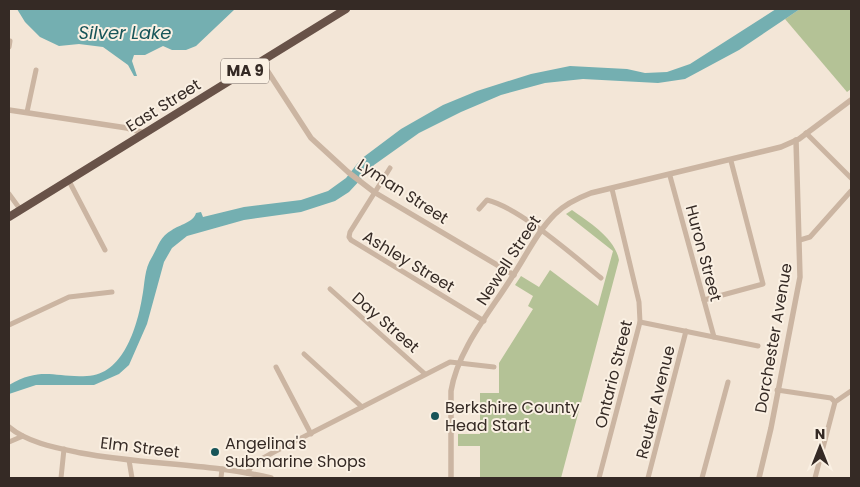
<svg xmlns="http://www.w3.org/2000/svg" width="860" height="487" font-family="Poppins,sans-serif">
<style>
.green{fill:#b4c296}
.water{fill:#74afb1}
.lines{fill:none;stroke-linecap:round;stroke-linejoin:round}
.minor{stroke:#cbb5a2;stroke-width:5}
.tertiary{stroke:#cbb5a2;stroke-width:5.5}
.trunk{stroke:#685248;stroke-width:8}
.poi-dot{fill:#185559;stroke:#faf0e3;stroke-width:2}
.labels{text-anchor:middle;stroke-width:4;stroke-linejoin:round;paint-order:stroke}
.shield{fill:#faf0e3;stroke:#70655e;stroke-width:1}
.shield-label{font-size:15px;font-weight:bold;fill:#352a25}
.street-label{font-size:16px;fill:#352a25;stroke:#faf0e3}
.poi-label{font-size:16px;fill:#352a25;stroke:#faf0e3;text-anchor:start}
.water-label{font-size:18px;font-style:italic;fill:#185559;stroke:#faf0e3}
</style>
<rect width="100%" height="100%" fill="#f3e6d7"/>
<g class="green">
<path d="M800,9h51v80l-4,3 -62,-73z"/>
<path d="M572,210c17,12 43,28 47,50l-58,218h-81v-32h-22v-12h22v-41h19v-30l34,-54 -5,-3 5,-10 -18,-11 6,-9 18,11 11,-17 48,36 15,-55 -47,-37z"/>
</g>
<g class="water">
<path d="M17,9h218l-39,37 -10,4h-14l-9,-4 -18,9h-11l-2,6 5,15h-3l-6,-11 -25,-18 -24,-3 -20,2 -19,-9 -15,-15z"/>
<path d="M776,9h24l-61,41 -54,29 -27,4 -75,-4 -38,4 -44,12 -40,17 -42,21 -45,32 -25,27 -14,9 -34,11 -57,8 -57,16 -15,12 -8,14 -17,62 -18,41 -10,9 -25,11h-58l-27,9v-9c33,-19 45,-7 78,-9 36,-1 50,-49 55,-78 3,-14 2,-29 10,-41 6,-10 8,-21 20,-27 7,-5 22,-8 24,-17l5,-1 2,5 41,-10 57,-7 27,-9 18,-13 15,-19 40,-30 42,-24 34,-14 54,-17 39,-8 57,3 18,4 22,-1 23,-8z"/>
</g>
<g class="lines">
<g class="minor">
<path d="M9,47l1,-6"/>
<path d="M27,112l9,-42"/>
<path d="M806,133l45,45"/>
<path d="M390,168l-40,64 -1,5 2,3 133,81"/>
<path d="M670,176l44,161"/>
<path d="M69,181l36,69"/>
<path d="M9,194l11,15"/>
<path d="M479,209l8,-9c33,8 87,56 114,78"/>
<path d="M800,240l10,-3 41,-46"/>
<path d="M330,289l95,85"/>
<path d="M704,300l59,-16 -32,-123"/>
<path d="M640,322l118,24"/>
<path d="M9,325l60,-28 43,-5"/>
<path d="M304,354l58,53"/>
<path d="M276,367l35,67"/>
<path d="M777,390l54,8 4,4"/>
<path d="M9,442l14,-6"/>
<path d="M129,460l3,18"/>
<path d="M247,473l7,-10 20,-11 176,-90 44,5"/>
<path d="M61,478l3,-29"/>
<path d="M221,478l1,-9"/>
<path d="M599,478l41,-156 -1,-20 -27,-113"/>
<path d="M648,478l38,-147"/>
<path d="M702,478l26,-96"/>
<path d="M815,478l20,-76 16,-11"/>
</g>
<g class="tertiary">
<path d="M261,61l50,77 37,34 26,20 140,83"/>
<path d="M9,110l118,18 17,5"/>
<path d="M9,427c19,16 48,21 72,26 63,12 128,10 190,25"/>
<path d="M451,478v-87c7,-42 39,-79 61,-114 14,-21 25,-45 43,-63 10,-10 23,-16 36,-21l190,-46 18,-8 52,-39"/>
<path d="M759,478l12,-50 29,-151 -4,-137"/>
</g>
<path class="trunk" d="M9,217l337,-208"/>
</g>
<g class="poi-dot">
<circle cx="435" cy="416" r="5"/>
<circle cx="215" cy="452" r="5"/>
</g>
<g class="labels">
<rect class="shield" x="221" y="58.5" width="48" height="25" rx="4"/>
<g class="shield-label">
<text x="245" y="76">MA 9</text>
</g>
<g class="street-label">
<text transform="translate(163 105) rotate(-32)" y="6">East Street</text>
<text transform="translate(403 191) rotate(33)" y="6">Lyman Street</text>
<text transform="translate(704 253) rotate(75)" y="6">Huron Street</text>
<text transform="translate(508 260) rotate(-57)" y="6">Newell Street</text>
<text transform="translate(409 261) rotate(31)" y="6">Ashley Street</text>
<text transform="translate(386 322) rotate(41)" y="6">Day Street</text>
<text transform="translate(773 338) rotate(-80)" y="6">Dorchester Avenue</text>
<text transform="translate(613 374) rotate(-76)" y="6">Ontario Street</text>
<text transform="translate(655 402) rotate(-76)" y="6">Reuter Avenue</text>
<text transform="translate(140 447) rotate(7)" y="6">Elm Street</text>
</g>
<g class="poi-label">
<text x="445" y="413">Berkshire County<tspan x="445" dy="18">Head Start</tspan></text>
<text x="225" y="449">Angelina's<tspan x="225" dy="18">Submarine Shops</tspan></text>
</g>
<g class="water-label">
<text x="125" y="39">Silver Lake</text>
</g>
</g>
<rect width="860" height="487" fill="none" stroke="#352a25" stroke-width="20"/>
<g transform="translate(820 447)" stroke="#faf0e3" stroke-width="4" paint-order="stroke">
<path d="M0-4L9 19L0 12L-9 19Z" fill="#352a25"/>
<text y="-8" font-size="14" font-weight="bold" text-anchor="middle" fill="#352a25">N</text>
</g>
</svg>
